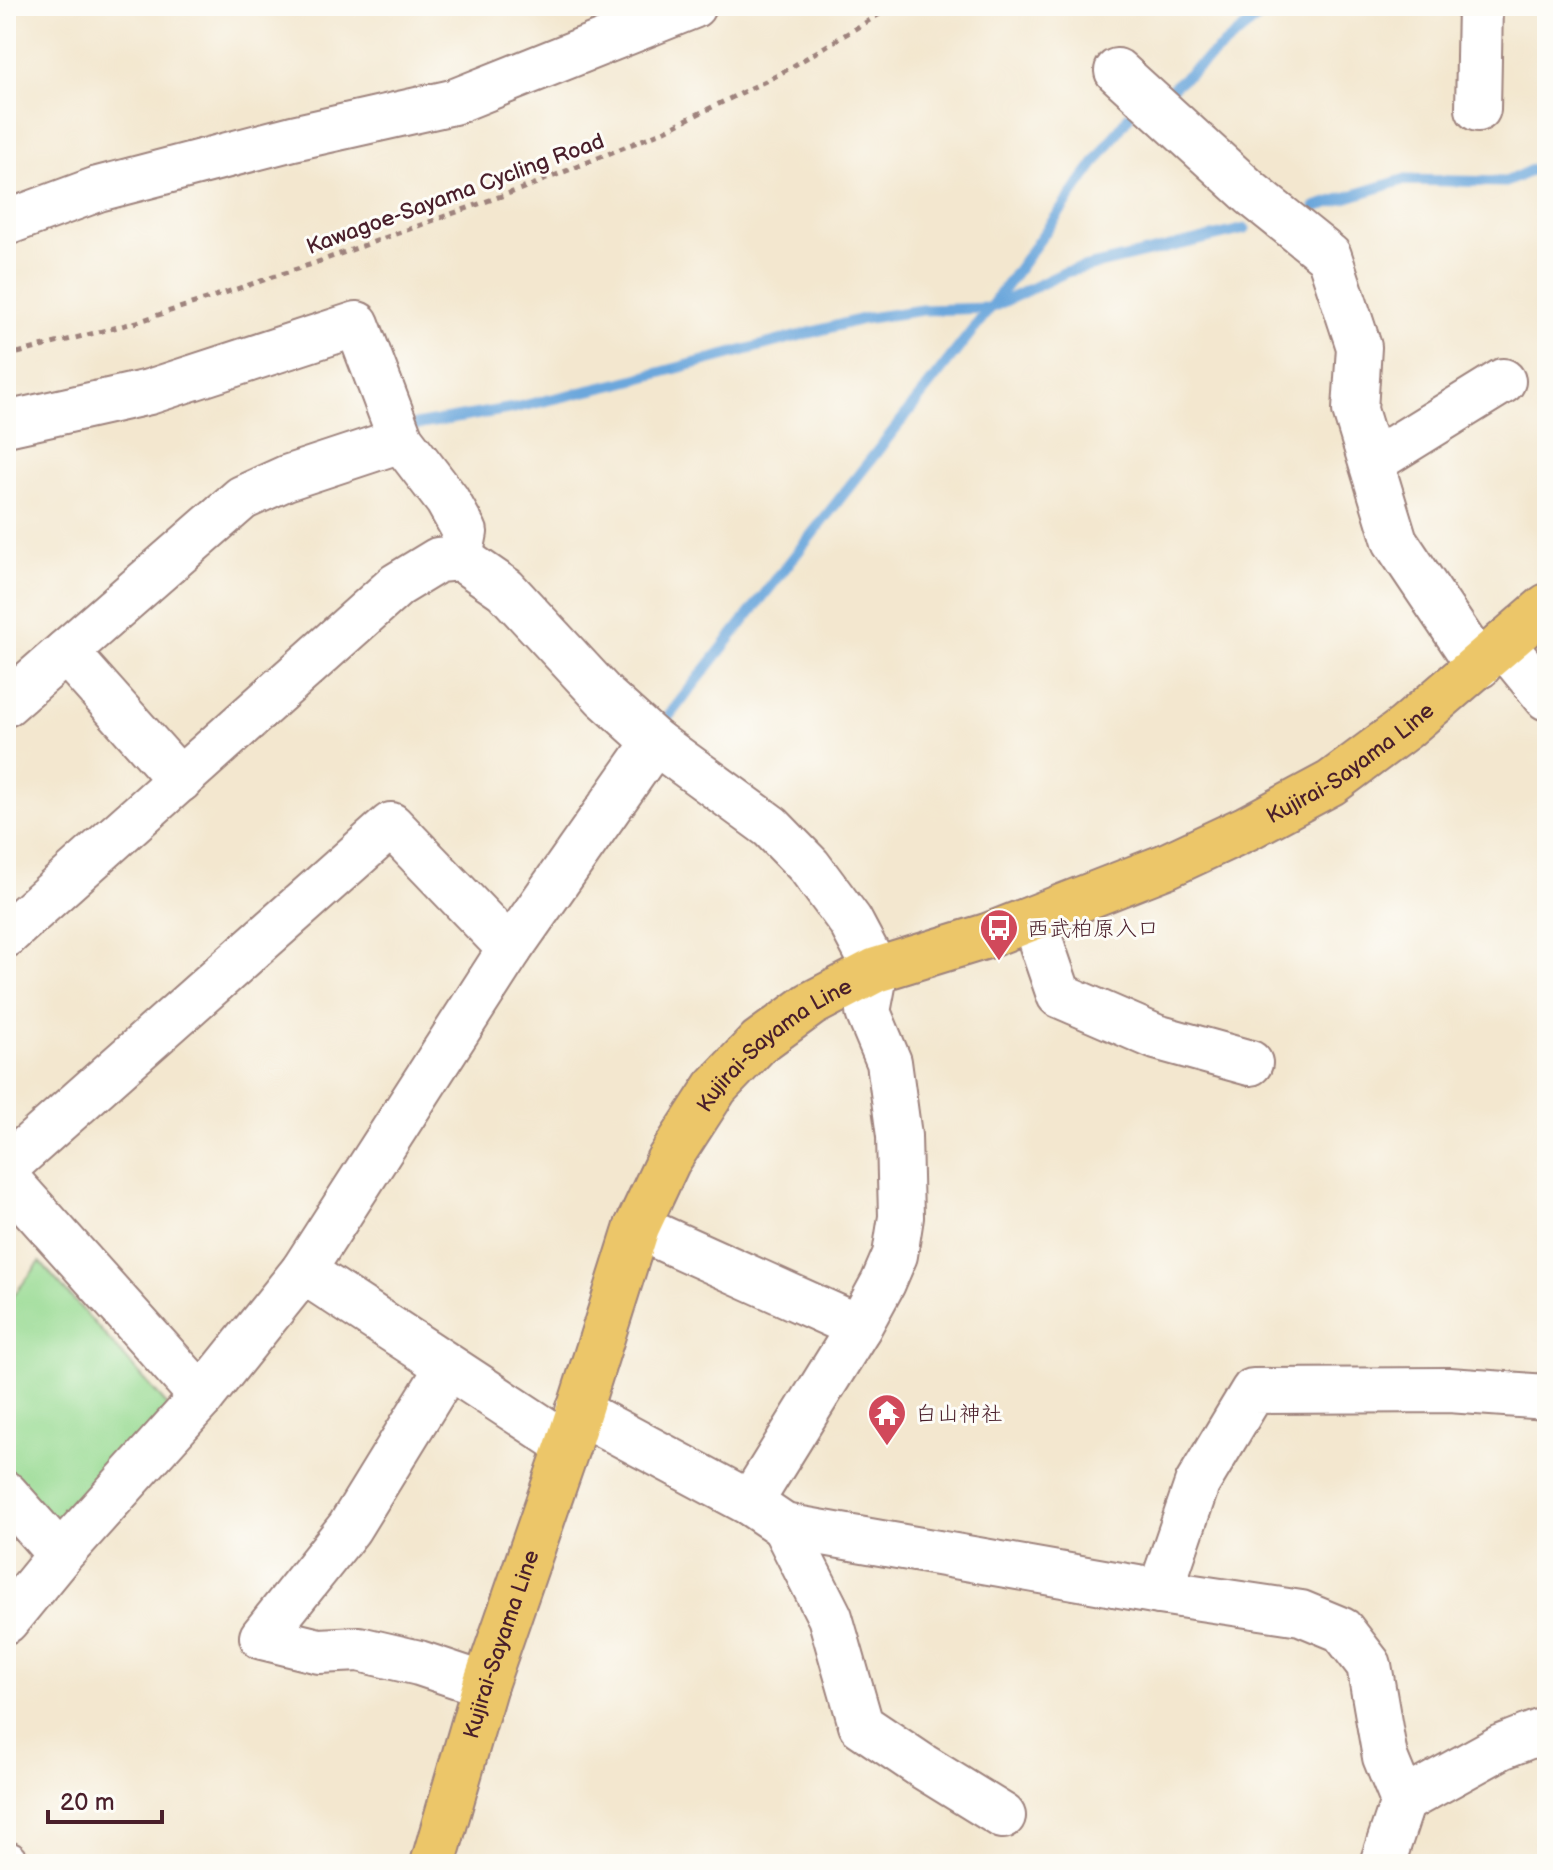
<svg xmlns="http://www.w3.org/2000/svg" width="1553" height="1870" font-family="'Balsamiq Sans','Klee One',sans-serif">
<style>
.green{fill:#97da92;stroke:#707c5e;stroke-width:2}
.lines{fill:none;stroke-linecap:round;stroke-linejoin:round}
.stream{stroke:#6ca7dc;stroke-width:11}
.minor-casing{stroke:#9e837d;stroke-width:48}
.major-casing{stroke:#9e837d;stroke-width:48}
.path{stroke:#9e837d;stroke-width:5;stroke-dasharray:6 6;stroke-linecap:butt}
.minor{stroke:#fff;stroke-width:44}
.major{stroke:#ecc669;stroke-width:44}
.labels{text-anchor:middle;stroke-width:6;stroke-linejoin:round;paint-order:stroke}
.street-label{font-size:22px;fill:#4a1f2b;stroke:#fdfcf7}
.poi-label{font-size:22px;fill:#4a1f2b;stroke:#fdfcf7;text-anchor:start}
</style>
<rect width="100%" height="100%" fill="#fdfcf7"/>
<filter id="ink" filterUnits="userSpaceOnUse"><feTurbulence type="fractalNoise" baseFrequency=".0125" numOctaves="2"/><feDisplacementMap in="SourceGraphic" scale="16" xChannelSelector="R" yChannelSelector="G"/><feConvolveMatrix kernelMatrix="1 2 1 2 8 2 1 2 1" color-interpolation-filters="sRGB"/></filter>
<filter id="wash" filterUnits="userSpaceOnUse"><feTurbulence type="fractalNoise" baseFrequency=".006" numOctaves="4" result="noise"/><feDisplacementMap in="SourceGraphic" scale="32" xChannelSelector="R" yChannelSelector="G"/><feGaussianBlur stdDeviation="1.8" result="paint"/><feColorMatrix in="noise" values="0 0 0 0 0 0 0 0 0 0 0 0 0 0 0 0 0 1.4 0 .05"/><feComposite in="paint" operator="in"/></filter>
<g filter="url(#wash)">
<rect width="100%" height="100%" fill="#f3e7cf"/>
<path class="green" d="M40,1262l128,144 -104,126 -58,-66v-161z"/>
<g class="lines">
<g class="stream">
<path d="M1173,87l99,-81"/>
<path d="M1315,207l88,-27 103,2 41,-19"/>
<path d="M415,425l99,-17 107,-25 241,-64 60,-9 68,-2 76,-36 179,-43"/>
<path d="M664,722l326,-414 139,-192"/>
</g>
</g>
</g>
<g filter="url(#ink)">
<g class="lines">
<g class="minor-casing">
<g id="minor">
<path d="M1117,71l135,123 77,62 30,91 -4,63 40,131 84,125"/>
<path d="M1478,109l2,-103"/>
<path d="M6,223l92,-34 195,-51 160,-36 240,-96"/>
<path d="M6,424l143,-32 208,-68 44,116 46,60 18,32 -5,26"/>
<path d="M1372,462l131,-81"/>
<path d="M1503,644l44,54"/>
<path d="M66,652l114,128"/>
<path d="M6,704l236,-206 44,-20 115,-38"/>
<path d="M1033,919l26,76 97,42 94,26"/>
<path d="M6,935l391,-350 41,-25 22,-2 45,31 100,108 50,45 116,85 38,39 41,55 26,49 -8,42 21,50 10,74 2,81 -6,38 -12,28 -24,44 -109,176"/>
<path d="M510,949l145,-207"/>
<path d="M6,1167l385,-342 119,124 -207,322 -101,126 -142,158 -54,66"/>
<path d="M6,1178l196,219"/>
<path d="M637,1227l222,100"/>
<path d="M303,1271l265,174"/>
<path d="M448,1367l-99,161 -87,109 57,14 40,-2 60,14 66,22"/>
<path d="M578,1411l172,92 34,23 376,66 141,21 41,17 27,35 16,92 18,44 -21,63"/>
<path d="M6,1494l54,61"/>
<path d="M784,1526l46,91 31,108 61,41 81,50"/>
<path d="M1160,1592l37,-108 56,-93 196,-1 98,7"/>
<path d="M1403,1801l98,-54 46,-18"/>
<path d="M6,1864h1"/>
</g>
</g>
<g class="major-casing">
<g id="major">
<path id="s1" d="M433,1864l52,-179 83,-240 69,-218 31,-66 48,-74 43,-45 52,-38 65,-34 111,-34 179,-70 81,-38 84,-45 74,-55 142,-122"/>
</g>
</g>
<path class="path" d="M6,356l131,-34 175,-58 220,-79 127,-52 119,-58 115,-69"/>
<use href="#minor" class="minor"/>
<use href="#major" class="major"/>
</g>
</g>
<defs>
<g id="bus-pin" transform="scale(2)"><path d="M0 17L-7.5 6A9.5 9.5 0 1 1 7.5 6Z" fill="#d1495b" stroke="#fdfcf7"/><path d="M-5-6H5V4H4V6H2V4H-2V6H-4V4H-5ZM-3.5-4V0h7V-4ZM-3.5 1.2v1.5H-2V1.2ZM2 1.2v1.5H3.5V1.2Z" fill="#fff"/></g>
<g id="temple-pin" transform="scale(2)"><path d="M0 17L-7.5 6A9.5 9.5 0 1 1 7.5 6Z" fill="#d1495b" stroke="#fdfcf7"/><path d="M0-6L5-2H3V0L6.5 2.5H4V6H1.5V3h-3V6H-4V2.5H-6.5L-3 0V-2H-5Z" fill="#fff"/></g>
</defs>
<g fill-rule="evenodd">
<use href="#bus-pin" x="999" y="928"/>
<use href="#temple-pin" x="887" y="1413"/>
</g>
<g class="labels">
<g class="street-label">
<text transform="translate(455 193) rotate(-20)" y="8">Kawagoe-Sayama Cycling Road</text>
<text dy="8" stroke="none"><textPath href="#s1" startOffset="1550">Kujirai-Sayama Line</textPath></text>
<text dy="8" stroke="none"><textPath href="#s1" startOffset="902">Kujirai-Sayama Line</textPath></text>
<text dy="8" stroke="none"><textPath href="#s1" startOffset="230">Kujirai-Sayama Line</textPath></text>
</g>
<g class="poi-label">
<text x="1027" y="936">西武柏原入口</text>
<text x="915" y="1421">白山神社</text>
</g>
</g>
<rect width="1553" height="1870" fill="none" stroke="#fdfcf7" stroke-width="32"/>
<path d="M48 1810v12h114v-12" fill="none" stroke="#4a1f2b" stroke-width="4"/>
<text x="60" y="1810" font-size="24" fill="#4a1f2b" stroke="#fdfcf7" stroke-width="6" paint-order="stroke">20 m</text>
</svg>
